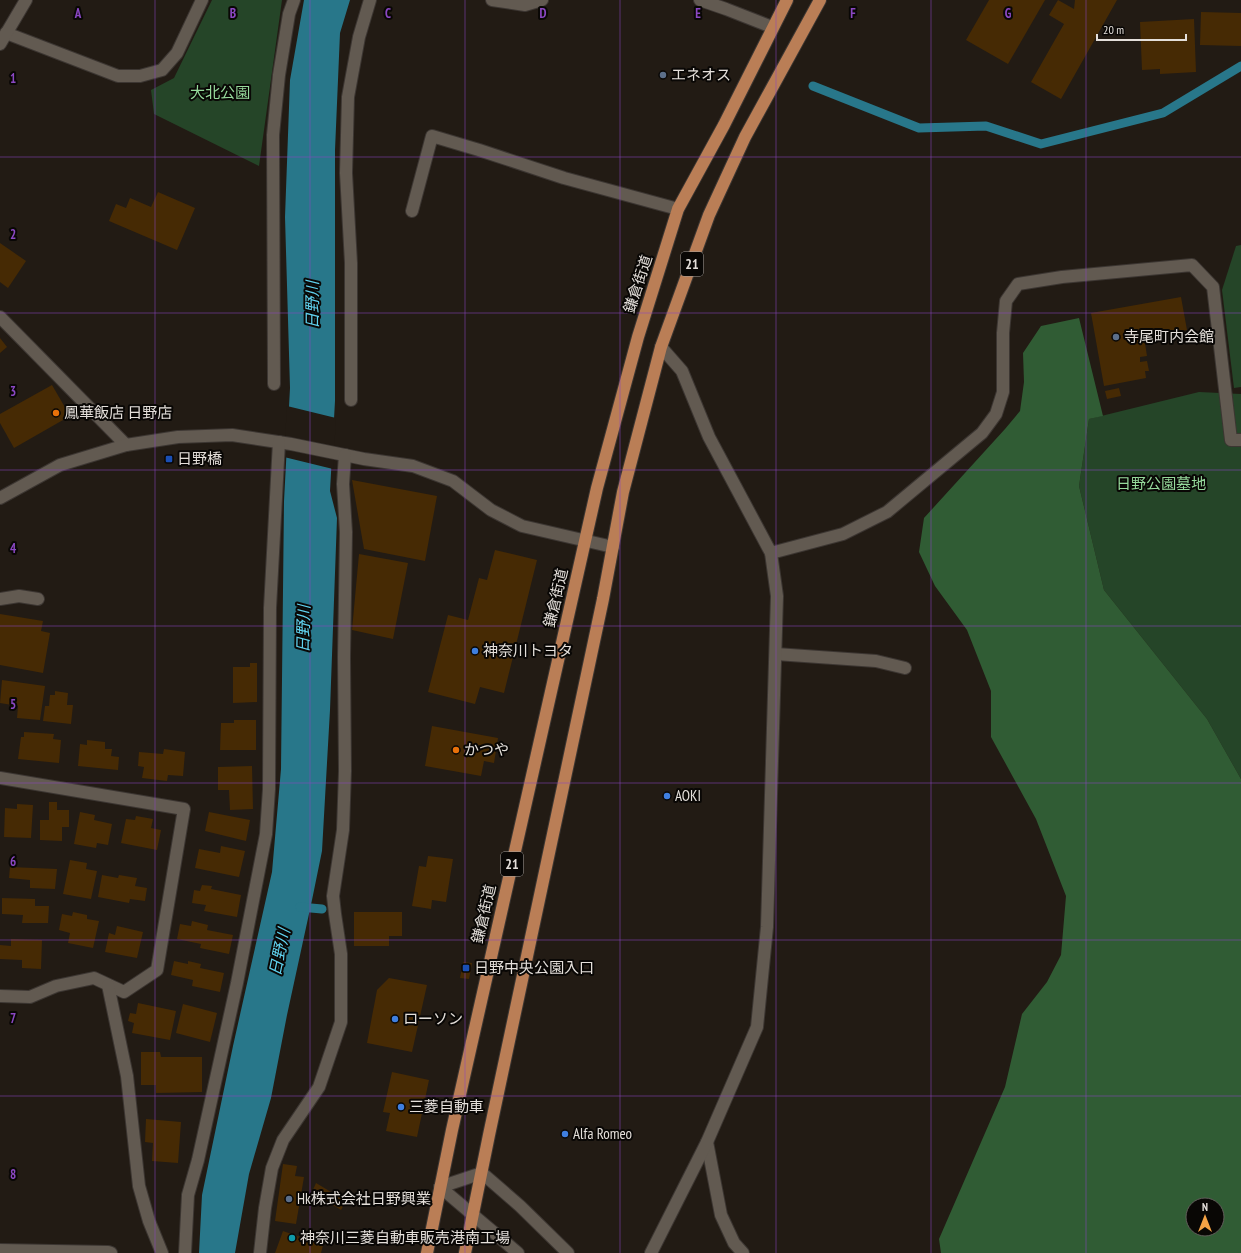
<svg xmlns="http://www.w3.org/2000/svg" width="1241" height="1253" font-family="'PT Sans Narrow','Noto Sans JP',sans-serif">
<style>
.green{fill:#254528}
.forest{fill:#305c34;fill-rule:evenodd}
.water{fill:#28778a}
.pier{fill:#221b14}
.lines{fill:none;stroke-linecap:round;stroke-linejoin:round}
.stream{stroke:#28778a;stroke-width:9}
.building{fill:#462a04}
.minor-casing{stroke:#3c3632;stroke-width:14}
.major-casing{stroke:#3c3632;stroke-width:14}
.minor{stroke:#625a51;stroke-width:12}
.major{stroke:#ba7e56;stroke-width:12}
.grid{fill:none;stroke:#8b47c3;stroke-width:1;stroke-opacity:0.55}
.service-dot{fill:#5c6f8a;stroke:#090705;stroke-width:1.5}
.food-dot{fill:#e8710a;stroke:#090705;stroke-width:1.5}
.transit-dot{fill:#1a4fb4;stroke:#090705;stroke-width:1.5}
.shop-dot{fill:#3f7fe0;stroke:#090705;stroke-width:1.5}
.culture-dot{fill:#0f9aa8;stroke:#090705;stroke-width:1.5}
.labels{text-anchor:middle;stroke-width:4;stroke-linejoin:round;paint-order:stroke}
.shield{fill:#090705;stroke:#a29e9a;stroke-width:1}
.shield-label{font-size:14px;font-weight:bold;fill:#e4dfda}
.poi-label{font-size:15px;fill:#e4dfda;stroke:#090705;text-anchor:start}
.park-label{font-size:15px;fill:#96d99b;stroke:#090705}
.street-label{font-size:15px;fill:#e4dfda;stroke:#090705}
.water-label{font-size:16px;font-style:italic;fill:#60d2ef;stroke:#090705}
.grid-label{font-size:13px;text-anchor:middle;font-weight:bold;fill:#8b47c3;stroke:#090705;stroke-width:4;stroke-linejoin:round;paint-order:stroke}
</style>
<rect width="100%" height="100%" fill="#221b14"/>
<g class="green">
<path d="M212,0h70l-23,166 -105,-52 -3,-24 23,-12z"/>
<path d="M1241,245v142l-7,1 -12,-98 14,-44z"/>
<path d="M1199,392l42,2v385l-34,-60 -103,-129 -25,-104 10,-67z"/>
</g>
<path class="forest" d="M1079,318l24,98 -14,3 -10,67 25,104 103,129 34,60v474h-300l-2,-14 66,-152 17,-73 25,-32 14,-27 5,-59 -30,-77 -45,-82v-46l-24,-61 -32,-44 -16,-34 5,-34 81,-89 15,-18 4,-29 -1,-29 18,-27zM1193,1205h24v24h-24z"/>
<path class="water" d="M304,0h46l-10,33 -5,117v251l-5,90 7,27 -7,192 -8,141 -10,49 -25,115 -16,83 -22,76 -14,79h-36l3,-58 31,-149 39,-174 9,-103 3,-268 6,-113 -5,-171 5,-137z"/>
<path class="pier" d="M287,406l49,12 -3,51 -49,-12z"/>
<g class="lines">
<g class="stream">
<path d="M813,86l106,42 67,-2 55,18 122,-31 78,-47"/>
<path d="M300,907l22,2"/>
</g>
</g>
<g class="building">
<path d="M989,0h56l-37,64 -42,-24z"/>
<path d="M1058,0l16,9 1,-9h42l-56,99 -30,-17 33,-58 -15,-9z"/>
<path d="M1201,12l40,1v33l-41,-1z"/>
<path d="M1194,19l2,53 -36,2v-5l-18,1 -2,-48z"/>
<path d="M158,192l37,16 -18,42 -68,-29 7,-17 10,4 4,-10 21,9z"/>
<path d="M0,243l26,18 -18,27 -8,-6z"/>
<path d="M1181,297l6,33 -43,7 3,19 -7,1v5l7,-1 2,10h-4l1,7 -42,8 -13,-73z"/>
<path d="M0,338l7,9 -7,6z"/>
<path d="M52,385l18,31 -56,32 -14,-25v-9z"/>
<path d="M1119,388l2,8 -14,3 -2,-8z"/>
<path d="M165,406l1,9 -18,2 -1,-8z"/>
<path d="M352,480l85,16 -12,65 -61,-12z"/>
<path d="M495,550l42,10 -33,133 -24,-6 -5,17 -47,-12 20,-77 20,5 11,-42 8,2z"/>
<path d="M359,554l49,9 -15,76 -41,-9z"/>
<path d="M0,614l43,7 -2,10 9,2 -7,40 -43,-8z"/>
<path d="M250,663h7v39l-24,1v-36h17z"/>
<path d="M2,680l43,6 -5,34 -23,-2 1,-12 -18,-3z"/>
<path d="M55,691l13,2 -1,12h6l-2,19 -28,-3 2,-15h4l1,-11h5z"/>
<path d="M234,720h22v30h-36l1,-27h13z"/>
<path d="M432,726l66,12 -4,25 -10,-2 -3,15 -56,-10z"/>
<path d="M24,732l30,2 -1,5 8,1 -2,23 -41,-4 3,-22h3z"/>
<path d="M87,740l18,2v7h7l-1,7 8,1 -1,13 -40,-4 2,-22 7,1z"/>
<path d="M164,749l21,3 -2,24 -15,-1 -1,6 -25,-3 2,-11 -6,-1 1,-14 24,2z"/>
<path d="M252,766l1,43 -23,1 -1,-20h-11v-23z"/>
<path d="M49,802h8v8h12v17h-7v14l-22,-1v-20h9z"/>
<path d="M17,804l16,1 -2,33 -27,-1 1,-29 12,1z"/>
<path d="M80,812l15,3 -1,5 18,4 -4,21 -11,-2 -1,5 -22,-4z"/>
<path d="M209,812l41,8 -4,21 -41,-10z"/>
<path d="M136,816l17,3 -2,9 10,2 -4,20 -36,-7 5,-24 9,1z"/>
<path d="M221,846l24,5 -6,26 -44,-9 4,-19 21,4z"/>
<path d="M428,856l25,3 -7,43 -14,-2 -1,9 -19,-3 7,-40 7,1z"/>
<path d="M70,860l17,3 -1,6 11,2 -6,28 -28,-5z"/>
<path d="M10,867l47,2 -2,20 -25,-1v-8l-21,-2z"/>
<path d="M102,875l16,3 1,-3 18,3 -2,8 12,2 -2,13 -15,-2 -1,4 -31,-6z"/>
<path d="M202,885l10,1 -1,3 30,6 -4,22 -33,-6 2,-6 -14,-2 2,-13 6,1z"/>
<path d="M2,898l33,1v7h14l-1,17h-26l1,-8 -21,-1z"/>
<path d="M73,912l14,3v4l12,2 -6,27 -25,-5 2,-10 -11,-3 3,-16 10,2z"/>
<path d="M354,912h48v24h-13v10h-35z"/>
<path d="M192,921l16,4 -1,5 26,5 -4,19 -29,-6 1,-4 -24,-5 3,-15 11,2z"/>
<path d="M117,926l26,6 -6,26 -32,-6 4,-19 6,2z"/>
<path d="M11,939l31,1 -1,29 -19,-1v-8l-22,-1v-14l11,1z"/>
<path d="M174,961l14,3v-3l13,3 -1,4 24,5 -4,19 -28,-6 1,-6 -22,-5z"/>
<path d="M463,962l9,1 -3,16 -9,-1z"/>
<path d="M389,978l38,7 -15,67 -45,-9 10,-53z"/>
<path d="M138,1003l38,8 -6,29 -38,-7 2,-10 -6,-2 2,-8 6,1z"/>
<path d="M183,1004l34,9 -7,29 -34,-9z"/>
<path d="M141,1052h19l1,5h41v35l-46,1v-8h-15z"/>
<path d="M392,1072l37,8 -12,57 -31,-6 4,-18 -7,-1z"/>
<path d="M146,1119l35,3 -3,41 -26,-2 1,-18 -8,-1z"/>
<path d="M283,1164l14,2 -2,10 9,1 -8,47 -21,-3z"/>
<path d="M316,1183l30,18 -5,9 -29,-18z"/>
<path d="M283,1231l40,14 -2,8h-46z"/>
</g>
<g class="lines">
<g class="minor-casing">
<g id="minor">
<path d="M492,0l33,5 17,-5"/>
<path d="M700,0l26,9 46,18"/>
<path d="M6,33l112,43h22l22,-6 15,-17 25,-53"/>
<path d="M0,44l26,-44"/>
<path d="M412,211l20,-75 47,14 85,28 114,31"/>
<path d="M0,317l126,128"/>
<path d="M274,384l-1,-249 6,-60 10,-61 5,-14"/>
<path d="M351,400v-137l-5,-90 2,-76 11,-60 11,-37"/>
<path d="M0,498l60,-33 66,-20 52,-8 54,-2 59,9 73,15 49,7 40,15 38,29 31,16 91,21"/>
<path d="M771,553l72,-19 44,-22 95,-79 14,-19 7,-22v-59l3,-32 12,-17 44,-7 130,-12 21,22 18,153h10"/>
<path d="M0,599l19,-3 19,3"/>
<path d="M776,654l100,7 29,7"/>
<path d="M0,778l184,31 -27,161 -33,22 -30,-14 -38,8 -26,11 -30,-1"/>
<path d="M108,985l19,91 12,110 10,35 13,32"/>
<path d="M707,1142l14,73 13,28 9,10"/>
<path d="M440,1187l42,-14 38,33 48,47"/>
<path d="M440,1187l78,66"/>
<path d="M0,1250l108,2 3,1"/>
<path d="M185,1253l3,-58 10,-35 39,-177 29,-149 3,-45 1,-181 9,-166"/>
<path d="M260,1253l5,-45 7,-40 11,-28 36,-53 22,-65v-68l-6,-40 -2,-18 10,-66 2,-59 -1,-114 2,-125 -3,-48 2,-29"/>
<path d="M651,1253l56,-111 50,-115 10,-100 10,-331 -6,-43 -62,-116 -27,-66 -21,-24"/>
</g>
</g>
<g class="major-casing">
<g id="major">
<path d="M427,1253l25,-123 145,-642 41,-151 40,-128 46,-84 63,-125"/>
<path d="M465,1253l24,-118 114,-536 20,-107 38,-145 48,-132 36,-78 75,-137"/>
</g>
</g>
<use href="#minor" class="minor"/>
<use href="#major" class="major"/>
</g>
<path class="grid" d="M155,0v1253M310,0v1253M465,0v1253M620,0v1253M776,0v1253M931,0v1253M1086,0v1253M0,157h1241M0,313h1241M0,470h1241M0,626h1241M0,783h1241M0,940h1241M0,1096h1241"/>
<g class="service-dot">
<circle cx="663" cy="75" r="4"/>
<circle cx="1116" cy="337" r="4"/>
<circle cx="289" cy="1199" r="4"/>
</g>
<g class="food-dot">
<circle cx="56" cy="413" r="4"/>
<circle cx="456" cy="750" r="4"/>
</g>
<g class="transit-dot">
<rect x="165" y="455" width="8" height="8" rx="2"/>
<rect x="462" y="964" width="8" height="8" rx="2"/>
</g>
<g class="shop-dot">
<circle cx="475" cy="651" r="4"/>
<circle cx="667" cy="796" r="4"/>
<circle cx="395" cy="1019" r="4"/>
<circle cx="401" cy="1107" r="4"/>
<circle cx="565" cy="1134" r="4"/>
</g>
<circle class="culture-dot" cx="292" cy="1238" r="4"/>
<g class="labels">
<g class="shield">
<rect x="681" y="252" width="22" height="24" rx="3"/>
<rect x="501" y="852" width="22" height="24" rx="3"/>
</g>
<g class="shield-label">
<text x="692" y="269">21</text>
<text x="512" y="869">21</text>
</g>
<g class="poi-label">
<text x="671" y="80">エネオス</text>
<text x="1124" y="342">寺尾町内会館</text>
<text x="64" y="418">鳳華飯店 日野店</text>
<text x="177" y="464">日野橋</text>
<text x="483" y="656">神奈川トヨタ</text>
<text x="464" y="755">かつや</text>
<text x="675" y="801">AOKI</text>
<text x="474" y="973">日野中央公園入口</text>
<text x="403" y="1024">ローソン</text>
<text x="409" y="1112">三菱自動車</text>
<text x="573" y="1139">Alfa Romeo</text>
<text x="297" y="1204">Hk株式会社日野興業</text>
<text x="300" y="1243">神奈川三菱自動車販売港南工場</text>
</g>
<g class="park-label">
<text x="220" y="98">大北公園</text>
<text x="1161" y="489">日野公園墓地</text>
</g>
<g class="street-label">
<text transform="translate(638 284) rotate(-72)" y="5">鎌倉街道</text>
<text transform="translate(556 598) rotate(-77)" y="5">鎌倉街道</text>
<text transform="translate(484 914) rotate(-77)" y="5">鎌倉街道</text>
</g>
<g class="water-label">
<text transform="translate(312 305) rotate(-90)" y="6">日野川</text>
<text transform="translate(303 629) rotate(-89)" y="6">日野川</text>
<text transform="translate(279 952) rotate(-78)" y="6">日野川</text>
</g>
</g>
<g class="grid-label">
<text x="78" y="18">A</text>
<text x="233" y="18">B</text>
<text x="388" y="18">C</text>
<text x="543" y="18">D</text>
<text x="698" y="18">E</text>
<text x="853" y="18">F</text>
<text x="1008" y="18">G</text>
<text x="13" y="83">1</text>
<text x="13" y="239">2</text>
<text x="13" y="396">3</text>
<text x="13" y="553">4</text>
<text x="13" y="709">5</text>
<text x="13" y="866">6</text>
<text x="13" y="1023">7</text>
<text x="13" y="1179">8</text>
</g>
<g transform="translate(1205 1217)"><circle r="19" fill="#090705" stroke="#615d5a"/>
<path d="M0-3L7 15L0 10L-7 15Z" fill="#f5a345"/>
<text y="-6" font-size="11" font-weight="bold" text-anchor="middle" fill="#e4dfda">N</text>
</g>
<path d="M1097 34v6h89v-6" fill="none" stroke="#e4dfda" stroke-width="2"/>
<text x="1103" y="34" font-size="12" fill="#e4dfda" stroke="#090705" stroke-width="3" paint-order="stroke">20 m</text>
</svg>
